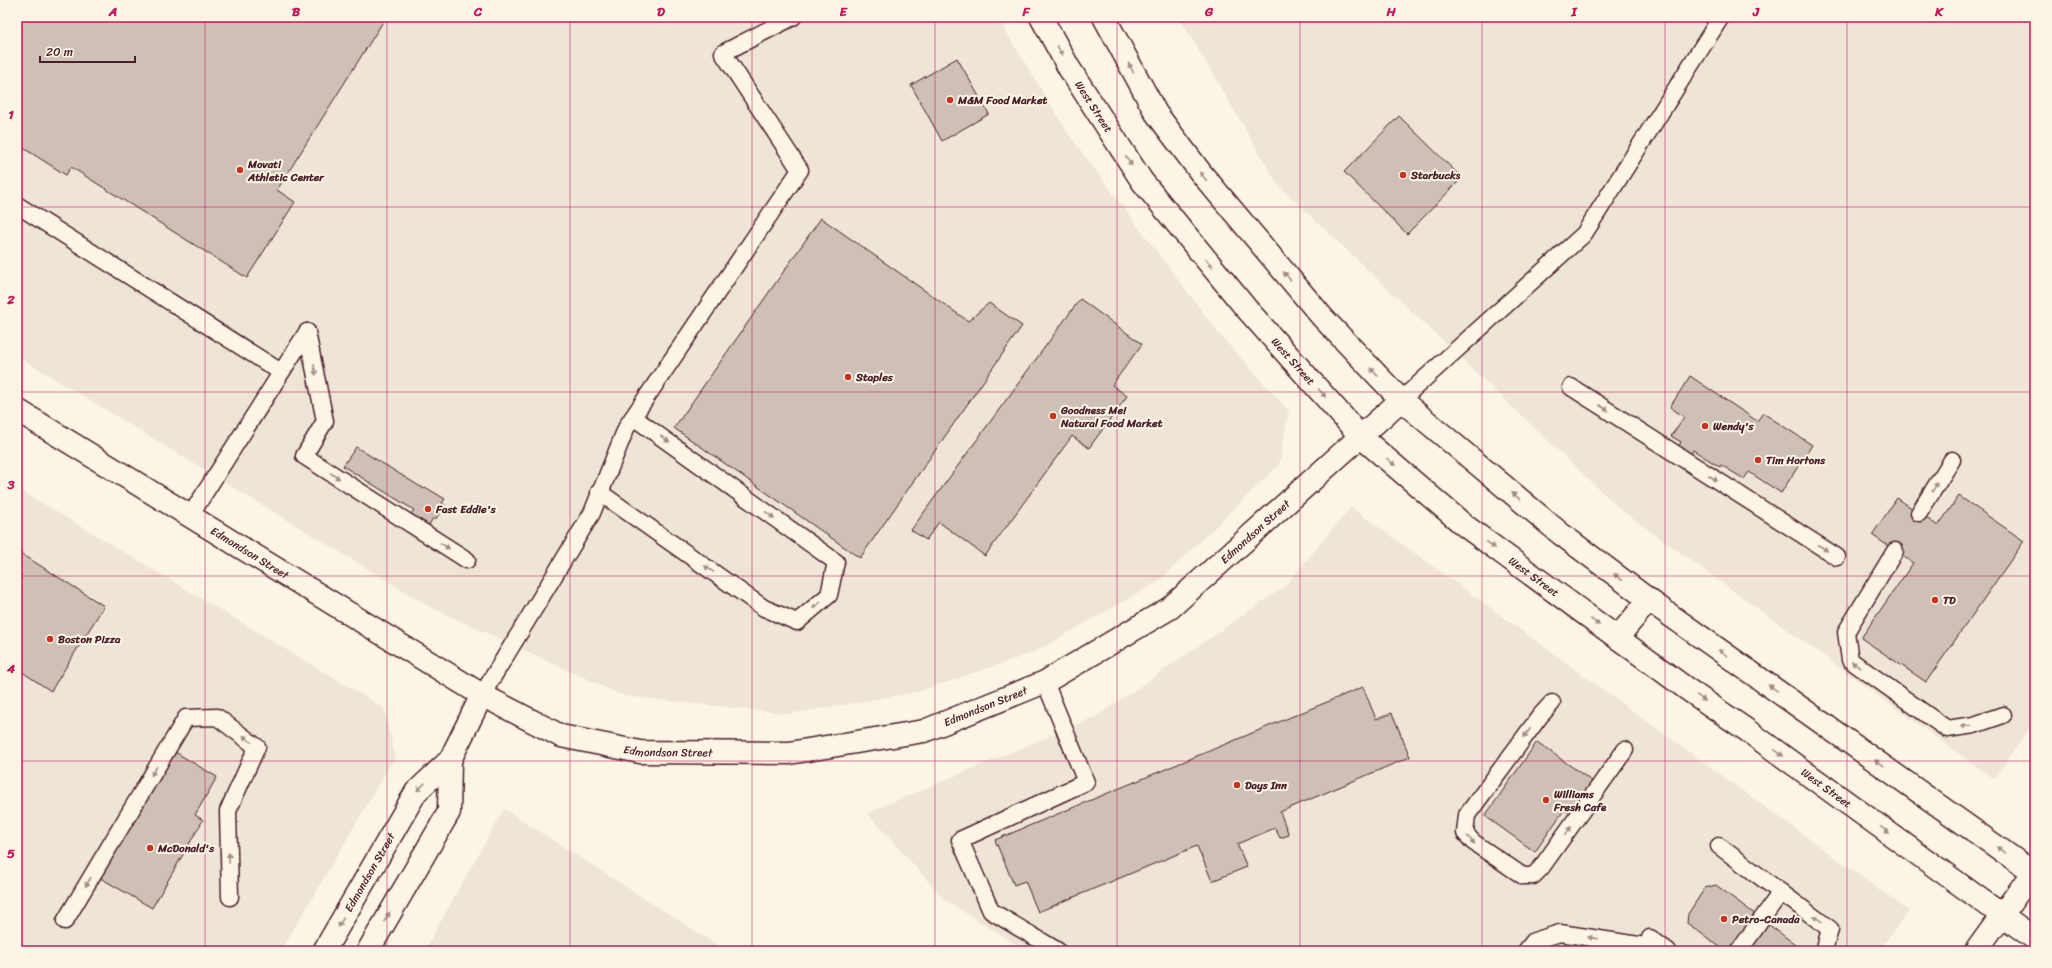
<svg xmlns="http://www.w3.org/2000/svg" width="2052" height="968" font-family="Sriracha,sans-serif">
<style>
.built{fill:#eee5d7}
.building{fill:#cfc0b7;stroke:#4a1f2b}
.lines{fill:none;stroke-linecap:round;stroke-linejoin:round}
.service-casing{stroke:#4a1f2b;stroke-width:19}
.tertiary-casing{stroke:#4a1f2b;stroke-width:25}
.secondary-casing{stroke:#4a1f2b;stroke-width:25}
.service{stroke:#fcf5e5;stroke-width:16}
.tertiary{stroke:#fcf5e5;stroke-width:22}
.secondary{stroke:#fcf5e5;stroke-width:22}
.oneway{fill:#a38a88}
.grid{fill:none;stroke:#c2185b;stroke-width:1;stroke-opacity:0.55}
.poi-dot{fill:#c8321e;stroke:#fcf5e5;stroke-width:1.5}
.labels{text-anchor:middle;stroke-width:4;stroke-linejoin:round;paint-order:stroke}
.poi-label{font-size:11px;font-weight:bold;fill:#4a1f2b;stroke:#fcf5e5;text-anchor:start}
.street-label{font-size:11px;fill:#4a1f2b;stroke:#fcf5e5}
.neatline{fill:none;stroke:#c2185b;stroke-width:1.5}
.grid-label{font-size:13px;text-anchor:middle;font-weight:bold;fill:#c2185b}
</style>
<rect width="100%" height="100%" fill="#fcf5e5"/>
<filter id="ink" filterUnits="userSpaceOnUse"><feTurbulence type="fractalNoise" baseFrequency=".025" numOctaves="2"/><feDisplacementMap in="SourceGraphic" scale="8" xChannelSelector="R" yChannelSelector="G"/><feConvolveMatrix kernelMatrix="1 2 1 2 8 2 1 2 1" color-interpolation-filters="sRGB"/></filter>
<g filter="url(#ink)">
<g class="built">
<path d="M17,17h980l72,118 151,200 69,76 -10,54 -121,117 -123,70 -117,40 -129,22 -165,-18 -192,-88 -415,-252z"/>
<path d="M1179,17h856v704l-41,58 -373,-269 -343,-325z"/>
<path d="M17,488l367,220 11,49 -114,194h-264z"/>
<path d="M1351,507l558,404 -31,40h-852l-81,-51 -78,-87 230,-97 187,-129z"/>
<path d="M504,809l223,142h-303z"/>
</g>
<g class="building">
<path d="M17,17h369l-109,173 18,12 -48,76 -176,-111 -5,8 -49,-31 5,-8 -5,-3z"/>
<path d="M957,58l32,56 -47,27 -31,-56z"/>
<path d="M1399,116l63,62 -55,56 -63,-62z"/>
<path d="M821,218l147,103 21,-18 33,23 -162,232 -186,-130z"/>
<path d="M1080,299l62,45 -30,41 15,11 -38,52 -17,-12 -87,120 -46,-34 -13,18 -15,-10z"/>
<path d="M1690,376l67,45 6,-8 49,32 -31,48 -32,-21 -5,7 -23,-14 -1,2 -27,-17 -2,4 -12,-8 2,-4 -10,-6 13,-19 -14,-10z"/>
<path d="M356,447l68,42 1,-2 20,12 -3,4 3,2 -10,15 -2,-2 -4,7 -18,-11 3,-4 -71,-44z"/>
<path d="M1959,496l65,45 -98,141 -65,-44 52,-75 -41,-28 25,-37 41,28z"/>
<path d="M17,551l87,55 -53,85 -29,-19 -5,5z"/>
<path d="M1363,687l13,32 16,-6 18,44 -130,55 9,23 -9,3 -5,-10 -38,16 10,23 -35,14 -15,-35 -159,66 -13,-31 -11,4 -19,-45z"/>
<path d="M1537,742l66,47 -23,32 -16,-11 -29,42 -50,-36z"/>
<path d="M170,749l47,28 -22,38 8,5 -51,88 -55,-32z"/>
<path d="M1716,885l88,66h-87l3,-4 -33,-24 1,-9 17,-26z"/>
</g>
<g class="lines">
<g class="service-casing">
<g id="service">
<path d="M17,205l264,167"/>
<path d="M307,332l18,89 -21,35 163,104"/>
<path d="M1571,387l266,170"/>
<path d="M1401,400l183,-166 137,-217"/>
<path d="M599,492l165,116 33,14 32,-27 7,-33 -203,-145"/>
<path d="M1919,513l33,-53"/>
<path d="M190,516l117,-184"/>
<path d="M1895,551l-49,81 4,28 97,69 27,-4 29,-10"/>
<path d="M1045,682l41,100 -126,58 31,71 67,40"/>
<path d="M482,695l110,-182 35,-87 173,-256 -77,-117 70,-36"/>
<path d="M1552,703l-12,13 -73,99 -2,18 8,9 50,34h10l8,-8 84,-118"/>
<path d="M1719,846l111,83 -6,22"/>
<path d="M65,921l121,-203 31,-1 40,30 -29,64 2,86"/>
<path d="M1650,938l18,13"/>
<path d="M1526,951l8,-10 26,-8 85,13"/>
<path d="M1739,951l42,-59"/>
</g>
</g>
<g class="tertiary-casing">
<g id="tertiary">
<path id="s1" d="M17,410l465,285 79,41 79,16 149,1 135,-22 121,-49 125,-74 231,-208"/>
<path id="s2" d="M324,951l92,-159 34,-32 32,-65"/>
<path d="M368,951l81,-139 1,-52"/>
</g>
</g>
<g class="secondary-casing">
<g id="secondary">
<path id="s3" d="M1041,17l28,51 73,113 103,126 116,130 103,88 223,164 61,42 287,208"/>
<path d="M1104,17l52,96 45,60 122,145 78,82 160,134 92,69 382,271"/>
<path d="M1617,638l32,-38"/>
<path d="M1976,951l59,-82"/>
</g>
</g>
<use href="#service" class="service"/>
<use href="#tertiary" class="tertiary"/>
<use href="#secondary" class="secondary"/>
</g>
<defs><path id="oneway-solid" d="M-6-.8H1V-3.2L6.5 0L1 3.2V.8H-6Z"/></defs>
<g class="oneway">
<use href="#oneway-solid" transform="translate(1060 51) rotate(62)"/>
<use href="#oneway-solid" transform="translate(1131 68) rotate(-118)"/>
<use href="#oneway-solid" transform="translate(1129 161) rotate(57)"/>
<use href="#oneway-solid" transform="translate(1203 176) rotate(-129)"/>
<use href="#oneway-solid" transform="translate(1209 263) rotate(51)"/>
<use href="#oneway-solid" transform="translate(1287 276) rotate(-131)"/>
<use href="#oneway-solid" transform="translate(315 370) rotate(78)"/>
<use href="#oneway-solid" transform="translate(1374 372) rotate(-133)"/>
<use href="#oneway-solid" transform="translate(1322 393) rotate(48)"/>
<use href="#oneway-solid" transform="translate(1604 408) rotate(33)"/>
<use href="#oneway-solid" transform="translate(665 439) rotate(36)"/>
<use href="#oneway-solid" transform="translate(1391 462) rotate(41)"/>
<use href="#oneway-solid" transform="translate(335 476) rotate(33)"/>
<use href="#oneway-solid" transform="translate(1713 478) rotate(33)"/>
<use href="#oneway-solid" transform="translate(1935 487) rotate(-59)"/>
<use href="#oneway-solid" transform="translate(1516 496) rotate(-140)"/>
<use href="#oneway-solid" transform="translate(770 515) rotate(36)"/>
<use href="#oneway-solid" transform="translate(1491 545) rotate(36)"/>
<use href="#oneway-solid" transform="translate(445 546) rotate(33)"/>
<use href="#oneway-solid" transform="translate(1823 548) rotate(33)"/>
<use href="#oneway-solid" transform="translate(709 569) rotate(-145)"/>
<use href="#oneway-solid" transform="translate(1618 577) rotate(-143)"/>
<use href="#oneway-solid" transform="translate(817 605) rotate(140)"/>
<use href="#oneway-solid" transform="translate(1595 622) rotate(36)"/>
<use href="#oneway-solid" transform="translate(1723 653) rotate(-145)"/>
<use href="#oneway-solid" transform="translate(1856 665) rotate(-145)"/>
<use href="#oneway-solid" transform="translate(1773 688) rotate(-145)"/>
<use href="#oneway-solid" transform="translate(1701 698) rotate(34)"/>
<use href="#oneway-solid" transform="translate(1966 726) rotate(173)"/>
<use href="#oneway-solid" transform="translate(1527 733) rotate(127)"/>
<use href="#oneway-solid" transform="translate(247 739) rotate(-143)"/>
<use href="#oneway-solid" transform="translate(1779 753) rotate(36)"/>
<use href="#oneway-solid" transform="translate(1879 763) rotate(-145)"/>
<use href="#oneway-solid" transform="translate(154 771) rotate(121)"/>
<use href="#oneway-solid" transform="translate(421 787) rotate(137)"/>
<use href="#oneway-solid" transform="translate(1885 830) rotate(36)"/>
<use href="#oneway-solid" transform="translate(1568 831) rotate(-55)"/>
<use href="#oneway-solid" transform="translate(1471 840) rotate(46)"/>
<use href="#oneway-solid" transform="translate(2001 850) rotate(-145)"/>
<use href="#oneway-solid" transform="translate(229 858) rotate(-91)"/>
<use href="#oneway-solid" transform="translate(88 882) rotate(121)"/>
<use href="#oneway-solid" transform="translate(387 917) rotate(-60)"/>
<use href="#oneway-solid" transform="translate(1818 919) rotate(-143)"/>
<use href="#oneway-solid" transform="translate(341 922) rotate(120)"/>
<use href="#oneway-solid" transform="translate(1593 938) rotate(-171)"/>
</g>
</g>
<path class="grid" d="M205,17v934M387,17v934M570,17v934M752,17v934M935,17v934M1117,17v934M1300,17v934M1482,17v934M1665,17v934M1847,17v934M17,207h2018M17,392h2018M17,576h2018M17,761h2018"/>
<g class="poi-dot">
<circle cx="950" cy="100" r="4"/>
<circle cx="240" cy="170" r="4"/>
<circle cx="1403" cy="175" r="4"/>
<circle cx="848" cy="377" r="4"/>
<circle cx="1053" cy="416" r="4"/>
<circle cx="1705" cy="426" r="4"/>
<circle cx="1758" cy="460" r="4"/>
<circle cx="428" cy="509" r="4"/>
<circle cx="1935" cy="600" r="4"/>
<circle cx="50" cy="639" r="4"/>
<circle cx="1237" cy="785" r="4"/>
<circle cx="1546" cy="800" r="4"/>
<circle cx="150" cy="848" r="4"/>
<circle cx="1724" cy="919" r="4"/>
</g>
<g class="labels">
<g class="poi-label">
<text x="958" y="104">M&amp;M Food Market</text>
<text x="248" y="168">Movati<tspan x="248" dy="13">Athletic Center</tspan></text>
<text x="1411" y="179">Starbucks</text>
<text x="856" y="381">Staples</text>
<text x="1061" y="414">Goodness Me!<tspan x="1061" dy="13">Natural Food Market</tspan></text>
<text x="1713" y="430">Wendy's</text>
<text x="1766" y="464">Tim Hortons</text>
<text x="436" y="513">Fast Eddie's</text>
<text x="1943" y="604">TD</text>
<text x="58" y="643">Boston Pizza</text>
<text x="1245" y="789">Days Inn</text>
<text x="1554" y="798">Williams<tspan x="1554" dy="13">Fresh Cafe</tspan></text>
<text x="158" y="852">McDonald's</text>
<text x="1732" y="923">Petro-Canada</text>
</g>
<g class="street-label">
<text dy="4" stroke="none"><textPath href="#s3" startOffset="104">West Street</textPath></text>
<text dy="4" stroke="none"><textPath href="#s3" startOffset="428">West Street</textPath></text>
<text dy="4" stroke="none"><textPath href="#s1" startOffset="1391">Edmondson Street</textPath></text>
<text dy="4" stroke="none"><textPath href="#s1" startOffset="273">Edmondson Street</textPath></text>
<text dy="4" stroke="none"><textPath href="#s3" startOffset="752">West Street</textPath></text>
<text dy="4" stroke="none"><textPath href="#s1" startOffset="1067">Edmondson Street</textPath></text>
<text dy="4" stroke="none"><textPath href="#s1" startOffset="743">Edmondson Street</textPath></text>
<text dy="4" stroke="none"><textPath href="#s3" startOffset="1113">West Street</textPath></text>
<text dy="4" stroke="none"><textPath href="#s2" startOffset="91">Edmondson Street</textPath></text>
</g>
</g>
<rect width="2052" height="968" fill="none" stroke="#fcf5e5" stroke-width="44"/>
<path d="M40 56v6h95v-6" fill="none" stroke="#4a1f2b" stroke-width="2"/>
<text x="46" y="56" font-size="12" fill="#4a1f2b" stroke="#fcf5e5" stroke-width="3" paint-order="stroke">20 m</text>
<rect x="22" y="22" width="2008" height="924" class="neatline"/>
<g class="grid-label">
<text x="113" y="16">A</text>
<text x="296" y="16">B</text>
<text x="478" y="16">C</text>
<text x="661" y="16">D</text>
<text x="843" y="16">E</text>
<text x="1026" y="16">F</text>
<text x="1209" y="16">G</text>
<text x="1391" y="16">H</text>
<text x="1574" y="16">I</text>
<text x="1756" y="16">J</text>
<text x="1939" y="16">K</text>
<text x="11" y="119">1</text>
<text x="11" y="304">2</text>
<text x="11" y="489">3</text>
<text x="11" y="673">4</text>
<text x="11" y="858">5</text>
</g>
</svg>
